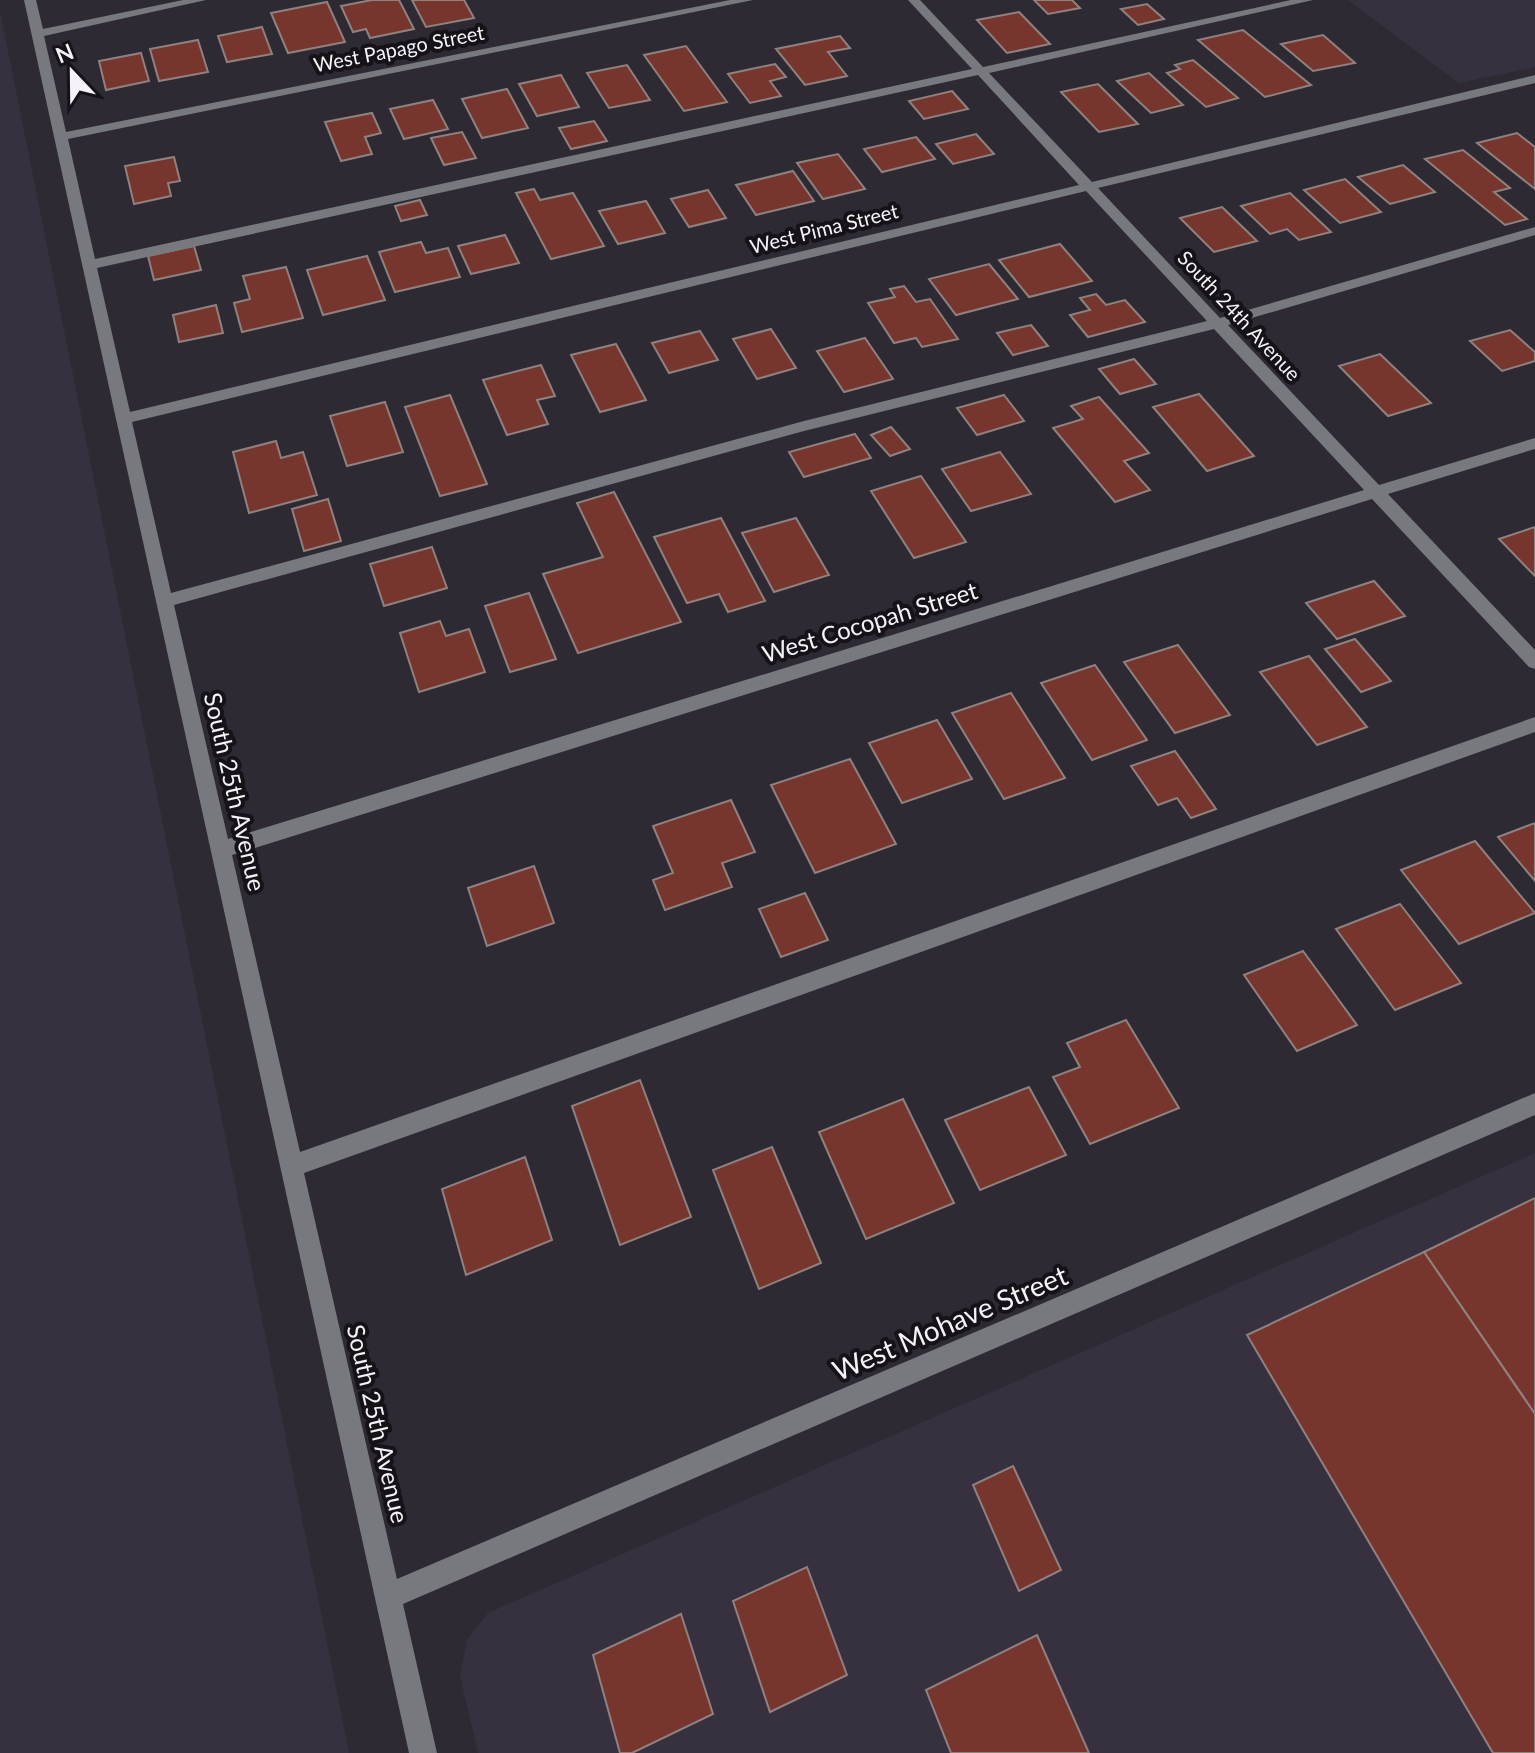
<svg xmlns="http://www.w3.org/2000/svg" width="1535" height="1753" font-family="Lato,sans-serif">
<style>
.built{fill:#37303f}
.building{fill:#76362e;stroke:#8f817f;stroke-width:2}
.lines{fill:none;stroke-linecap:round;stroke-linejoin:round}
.minor{fill:#77797e;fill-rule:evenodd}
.labels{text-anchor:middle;stroke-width:8;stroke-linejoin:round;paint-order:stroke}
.far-street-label{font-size:20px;fill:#f5f2f8;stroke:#151318}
.street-label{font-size:24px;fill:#f5f2f8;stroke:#151318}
.near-street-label{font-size:28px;fill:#f5f2f8;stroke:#151318}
</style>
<rect width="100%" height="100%" fill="#2e2a33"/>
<g class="built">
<path d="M1348,0h187v67l-76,16z"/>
<path d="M0,11l349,1742h1h-350z"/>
<path d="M1535,1153v600h-1057l-18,-77 7,-36 21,-27z"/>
</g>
<g class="building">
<path d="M372,0h27l15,29 -44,9 -4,-9 -13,3 -12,-26z"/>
<path d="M412,0h52l10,18 -48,9z"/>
<path d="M1034,0h38l8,8 -32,6z"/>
<path d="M327,2l18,40 -57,11 -17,-40z"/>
<path d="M1147,4l17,15 -26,6 -17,-16z"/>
<path d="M1019,12l31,32 -43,9 -30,-33z"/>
<path d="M262,27l10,27 -45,8 -9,-26z"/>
<path d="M1243,30l68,55 -46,12 -67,-57z"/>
<path d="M1323,35l32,28 -42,8 -32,-27z"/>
<path d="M840,36l10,12 -22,4 19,24 -42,9 -29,-36z"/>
<path d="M198,40l10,32 -49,9 -9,-32z"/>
<path d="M686,46l41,56 -43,9 -40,-56z"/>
<path d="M141,53l8,28 -43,9 -7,-29z"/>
<path d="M1193,60l45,38 -32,9 -39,-34 13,-4 -5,-4z"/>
<path d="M775,64l11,13 -16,4 11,15 -31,7 -22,-29z"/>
<path d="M627,65l23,35 -41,8 -22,-35z"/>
<path d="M1149,73l34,32 -32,8 -34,-32z"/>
<path d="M561,75l18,32 -42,9 -18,-32z"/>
<path d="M1098,84l40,40 -39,8 -38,-40z"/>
<path d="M507,89l21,39 -46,10 -20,-39z"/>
<path d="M952,91l16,18 -44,10 -15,-18z"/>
<path d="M433,100l15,29 -44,10 -14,-30z"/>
<path d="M372,113l9,20 -16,4 7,17 -31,7 -16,-39z"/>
<path d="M594,121l13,20 -36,8 -12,-21z"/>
<path d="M462,132l14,26 -32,7 -13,-27z"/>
<path d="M1517,133l18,14v42l-58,-46z"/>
<path d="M976,134l18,20 -41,10 -17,-20z"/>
<path d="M916,137l19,22 -53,13 -18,-23z"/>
<path d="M1463,150l47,38 -16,4 33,27 -22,6 -80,-66z"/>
<path d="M838,154l27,35 -42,10 -26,-36z"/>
<path d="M174,157l6,24 -12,2 3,13 -37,8 -9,-38z"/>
<path d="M1403,165l32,27 -45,12 -32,-27z"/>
<path d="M793,171l21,30 -58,14 -20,-30z"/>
<path d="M1345,179l36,33 -41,11 -36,-33z"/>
<path d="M534,189l6,11 33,-7 31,53 -53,13 -35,-66z"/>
<path d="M708,190l18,28 -37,9 -18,-28z"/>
<path d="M1290,193l41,39 -32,8 -12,-11 -17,5 -29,-28z"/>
<path d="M420,200l7,15 -26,6 -6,-15z"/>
<path d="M646,201l19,32 -47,11 -19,-33z"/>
<path d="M1222,207l35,34 -43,11 -34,-34z"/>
<path d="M505,235l14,28 -48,11 -13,-28z"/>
<path d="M421,242l5,11 22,-5 12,29 -65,15 -16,-40z"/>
<path d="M1060,244l32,37 -63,16 -30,-37z"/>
<path d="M194,246l7,24 -47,10 -6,-24z"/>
<path d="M367,256l18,44 -62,15 -16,-45z"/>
<path d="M989,264l29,35 -62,16 -27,-36z"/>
<path d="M286,267l17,51 -61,14 -8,-29 16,-4 -7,-23z"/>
<path d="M904,286l12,16 14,-3 28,40 -36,8 -6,-9 -22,5 -26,-40 27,-6 -5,-8z"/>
<path d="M1096,294l10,11 19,-5 20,22 -57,15 -18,-22 20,-5 -10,-12z"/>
<path d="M216,305l7,28 -44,9 -6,-27z"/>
<path d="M1031,325l17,21 -35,9 -16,-22z"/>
<path d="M771,329l25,39 -39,11 -24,-40z"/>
<path d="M1510,330l25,22v9l-33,10 -32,-30z"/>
<path d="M700,331l18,29 -49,13 -17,-30z"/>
<path d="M865,338l28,41 -49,13 -27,-41z"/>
<path d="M616,344l30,56 -46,12 -29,-57z"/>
<path d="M1380,354l51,49 -43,13 -49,-50z"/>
<path d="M1134,359l22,25 -36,10 -21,-25z"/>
<path d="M541,365l14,31 -18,4 11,24 -41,11 -24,-55z"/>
<path d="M1199,394l55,62 -47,15 -54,-64z"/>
<path d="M450,395l37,89 -47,12 -35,-89z"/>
<path d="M1004,395l20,26 -47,14 -20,-27z"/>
<path d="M1099,397l50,56 -25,8 26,29 -35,12 -62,-74 30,-9 -12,-13z"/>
<path d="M385,402l18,50 -56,14 -17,-50z"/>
<path d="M891,427l19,22 -20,7 -19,-21z"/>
<path d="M855,434l16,24 -67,19 -15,-25z"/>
<path d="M276,441l5,17 22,-6 14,43 -68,18 -16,-61z"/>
<path d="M1000,452l31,42 -60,17 -29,-42z"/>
<path d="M921,476l45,66 -52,16 -43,-67z"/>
<path d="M614,492l67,130 -103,31 -35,-79 60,-17 -26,-54z"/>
<path d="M328,499l13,42 -37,10 -12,-42z"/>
<path d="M721,518l44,83 -37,11 -9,-18 -32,9 -33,-66z"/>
<path d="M796,518l33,57 -55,17 -32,-59z"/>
<path d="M1535,527v49l-36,-37z"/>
<path d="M432,547l15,41 -63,18 -14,-42z"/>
<path d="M1374,581l31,35 -68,23 -31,-36z"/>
<path d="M529,593l27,66 -46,13 -25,-66z"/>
<path d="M440,621l6,15 23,-7 16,43 -66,20 -19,-59z"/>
<path d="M1355,639l36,42 -30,11 -36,-43z"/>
<path d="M1178,645l52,70 -55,18 -51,-71z"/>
<path d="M1309,656l58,71 -50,18 -57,-73z"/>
<path d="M1095,665l52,75 -55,20 -51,-77z"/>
<path d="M1011,693l54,85 -61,21 -52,-86z"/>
<path d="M937,720l35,59 -70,24 -33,-60z"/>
<path d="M1175,751l41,58 -25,9 -14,-20 -19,7 -27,-39z"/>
<path d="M850,759l46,85 -81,29 -44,-88z"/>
<path d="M731,800l24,52 -33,11 10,24 -67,23 -12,-30 20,-7 -20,-47z"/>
<path d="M1535,823v58l-37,-44z"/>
<path d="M1475,841l60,72 -76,31 -58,-74z"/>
<path d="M534,866l20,57 -67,23 -19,-58z"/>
<path d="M805,893l23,47 -47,17 -22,-48z"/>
<path d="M1400,904l61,79 -66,27 -59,-81z"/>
<path d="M1303,951l54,74 -60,26 -53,-76z"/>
<path d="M1126,1020l53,88 -89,36 -37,-67 27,-10 -13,-24z"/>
<path d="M640,1080l51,137 -71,28 -48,-139z"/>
<path d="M1029,1087l37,68 -86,35 -35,-70z"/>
<path d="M903,1099l51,104 -88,36 -47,-107z"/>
<path d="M772,1147l49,116 -62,26 -46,-119z"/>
<path d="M525,1157l27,83 -86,35 -24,-86z"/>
<path d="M1535,1198v216l-111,-162z"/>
<path d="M1424,1252l111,162v339h-42l-246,-418z"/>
<path d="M1013,1466l48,104 -42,21 -46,-106z"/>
<path d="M807,1567l40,108 -77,37 -37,-111z"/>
<path d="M681,1614l32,100 -81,39h-12l-27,-98z"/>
<path d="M1037,1635l52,118h-138l-25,-63z"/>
</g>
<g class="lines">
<path class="minor" d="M24,0h12l7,29 140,-29h23l-162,36 22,96 664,-132h23l-685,139 27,120 877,-190 -64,-69h12l63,67 308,-67h22l-324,73 103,109 443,-107v8l-437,105 122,130 315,-91v8l-307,90 151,160 156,-47v11l-147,45 147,156v19l-6,-2 -157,-168 -1140,356 68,297 1235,-435v15l-1231,441 93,406 1138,-486v22l-1132,489 34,149h-28zM978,75l101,110 -949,227 -33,-144zM1086,191l121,130 -403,100 -633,172 -39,-171zM1214,329l150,161 -1136,349 -54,-234 630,-174z"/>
</g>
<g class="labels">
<g class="far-street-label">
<text transform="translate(399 49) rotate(-11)" y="7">West Papago Street</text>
<text transform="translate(824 229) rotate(-14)" y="7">West Pima Street</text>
<text transform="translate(1239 316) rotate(47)" y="7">South 24th Avenue</text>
</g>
<g class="street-label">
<text transform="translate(870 623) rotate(-17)" y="8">West Cocopah Street</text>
<text transform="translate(234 792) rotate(77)" y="8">South 25th Avenue</text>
<text transform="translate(377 1424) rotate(77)" y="8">South 25th Avenue</text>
</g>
<g class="near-street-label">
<text transform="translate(950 1323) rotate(-23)" y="10">West Mohave Street</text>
</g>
</g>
<g transform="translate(72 72) rotate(338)" stroke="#151318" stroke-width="6" paint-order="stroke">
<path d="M0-6L14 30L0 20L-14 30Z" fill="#f5f2f8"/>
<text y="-12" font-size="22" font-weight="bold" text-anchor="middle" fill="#f5f2f8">N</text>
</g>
</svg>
